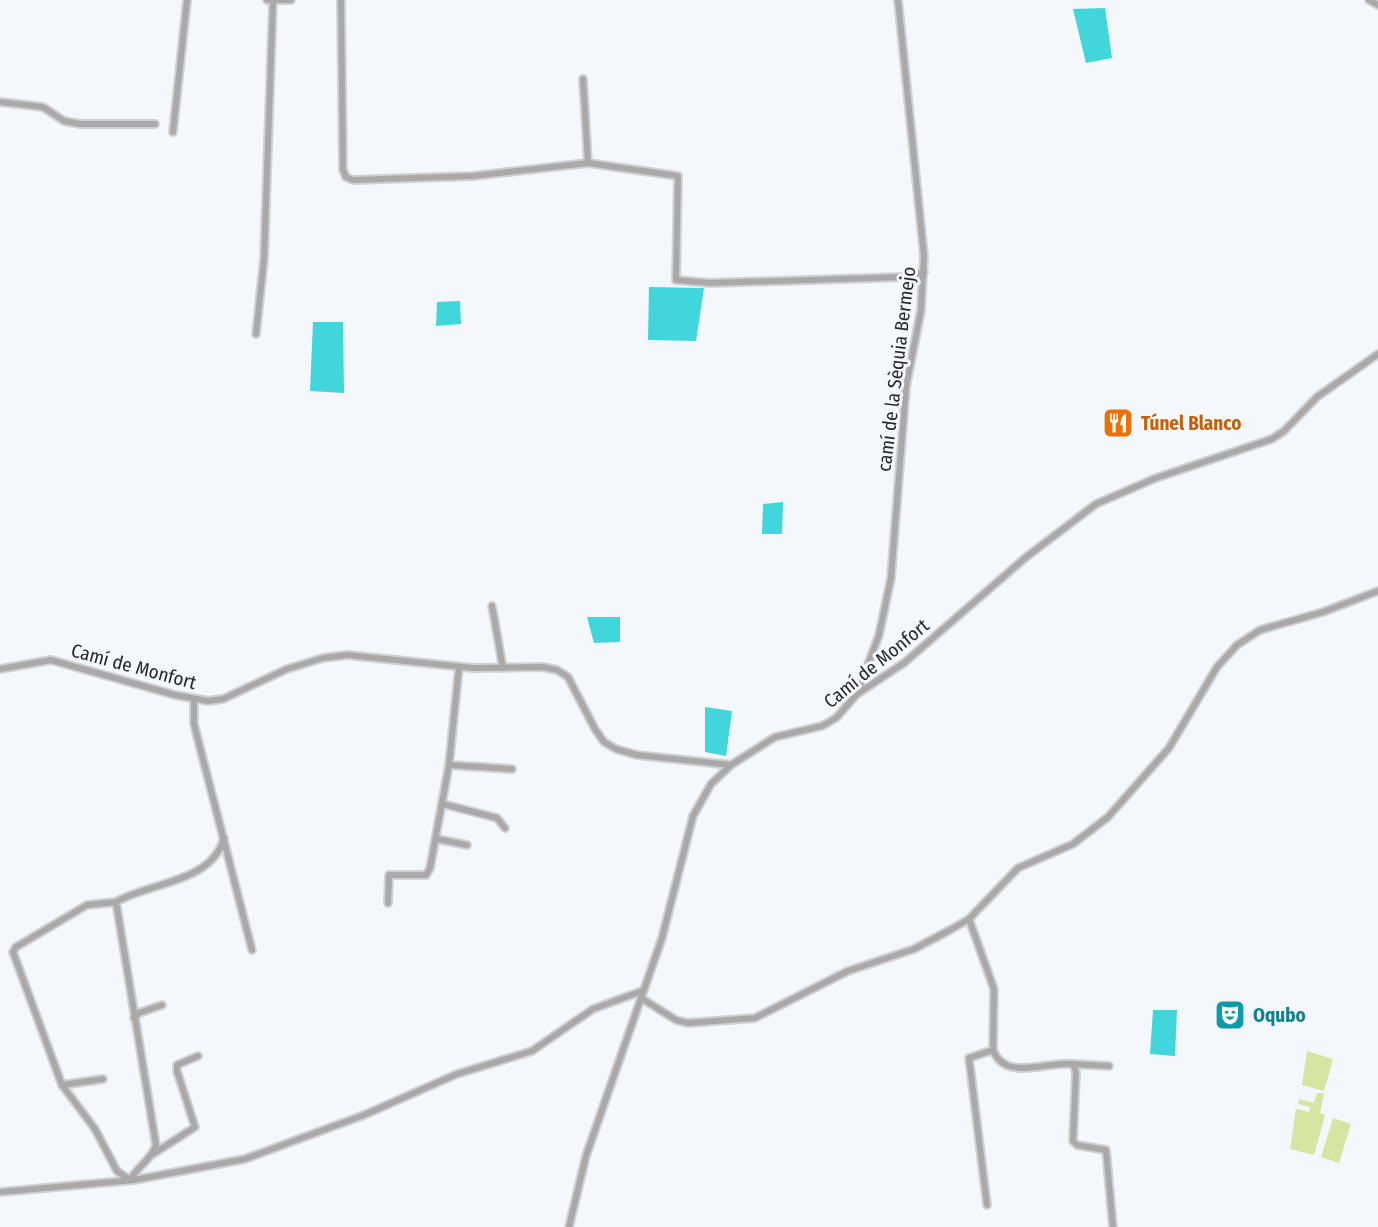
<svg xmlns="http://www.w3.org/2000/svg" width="1378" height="1227" font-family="'Fira Sans Condensed',sans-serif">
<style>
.green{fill:#d4e6a2}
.water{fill:#40d6db}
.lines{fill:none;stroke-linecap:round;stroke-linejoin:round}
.minor-casing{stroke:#cfd2d5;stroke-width:10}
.minor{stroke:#aaa8a8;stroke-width:6}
.labels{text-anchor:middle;stroke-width:6;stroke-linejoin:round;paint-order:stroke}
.street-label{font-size:19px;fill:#272829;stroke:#f4f7fb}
.food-label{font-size:19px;font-weight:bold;fill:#c56008;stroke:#f4f7fb;text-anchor:start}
.culture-label{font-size:19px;font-weight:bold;fill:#0d838f;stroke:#f4f7fb;text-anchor:start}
</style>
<rect width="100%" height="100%" fill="#f4f7fb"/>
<g class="green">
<path d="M1307,1051l26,8 -9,32 -22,-6z"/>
<path d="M1317,1093h7l-4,20 5,2 -11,40 -24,-6 6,-40 13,3 1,-5 -12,-3 1,-5 15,4z"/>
<path d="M1333,1118l18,6 -12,39 -18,-6z"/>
</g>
<g class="water">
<path d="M1105,8l7,50 -26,5 -13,-54z"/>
<path d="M649,287l55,1 -8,53 -48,-1z"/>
<path d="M460,301l1,23 -25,2 1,-24z"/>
<path d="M313,322h30l1,71 -34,-2z"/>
<path d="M783,502l-1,32h-20l1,-30z"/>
<path d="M587,617h33v25l-26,1z"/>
<path d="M705,707l27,4 -6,45 -21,-4z"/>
<path d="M1153,1010h24l-2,46 -25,-2z"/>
</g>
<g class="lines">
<g class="minor-casing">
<g id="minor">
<path d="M267,0h24"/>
<path d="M341,0l2,170 3,7 7,3 120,-4 115,-13"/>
<path d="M1369,0l9,5"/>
<path d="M583,79l5,84 90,13 -2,104 34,3 194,-6 20,-5"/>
<path d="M0,102l43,5 21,14 16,3h75"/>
<path d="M173,132l14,-132"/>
<path d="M256,334l8,-75 9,-257"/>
<path d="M492,606l11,62"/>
<path d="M0,669l51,-9 124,35 33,6 15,-2 64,-30 36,-11 24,-3 126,13 69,-1 15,3 11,7 27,52 9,13 12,7 21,6 94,10"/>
<path d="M857,694l22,-59 12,-57 15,-191 15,-77 3,-54 -26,-256"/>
<path d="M194,700v24l58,226"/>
<path d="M449,765l63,4"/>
<path d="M443,804l54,14 8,10"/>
<path d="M437,839l30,6"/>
<path d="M116,902l-29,3 -71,42 -3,5 49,133 33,44 22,42 13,9c7,-13 22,-21 26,-35l-40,-243c34,-20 96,-19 108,-64"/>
<path d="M388,903l1,-28h37l4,-7 19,-103 10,-98"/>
<path d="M969,919l25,70 -1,61c12,32 54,11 80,14l3,8 -3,69 4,4 29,5 7,77"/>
<path d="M641,998l35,22 12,3 67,-5 93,-47 66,-22 36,-19 19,-11 49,-51 55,-24 35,-27 61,-69 48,-81 20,-22 23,-15 63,-18 55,-21"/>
<path d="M134,1018l5,-5 23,-8"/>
<path d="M1073,1064l36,2"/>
<path d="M62,1085l41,-6"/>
<path d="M153,1154l42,-27 -18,-56v-6l21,-9"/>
<path d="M0,1192l134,-12 111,-21 119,-44 93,-41 75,-23 61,-42 49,-18"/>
<path d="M987,1205l-18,-147 24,-8"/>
<path d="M569,1227l17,-71 76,-218 31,-122 18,-32 20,-19 44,-28 47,-11 14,-8 21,-24 47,-31 121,-105 71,-54 60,-26 116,-39 12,-8 33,-34 61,-43"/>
</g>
</g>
<use href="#minor" class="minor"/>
</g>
<defs>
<g id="restaurant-square" transform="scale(1.575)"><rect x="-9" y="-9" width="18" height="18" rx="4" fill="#e8710a" stroke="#f4f7fb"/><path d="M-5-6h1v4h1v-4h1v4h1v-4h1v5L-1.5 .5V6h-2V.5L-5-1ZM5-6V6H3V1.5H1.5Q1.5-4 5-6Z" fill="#fff"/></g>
<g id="theatre-square" transform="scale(1.575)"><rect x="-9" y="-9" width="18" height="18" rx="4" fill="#0f9aa8" stroke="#f4f7fb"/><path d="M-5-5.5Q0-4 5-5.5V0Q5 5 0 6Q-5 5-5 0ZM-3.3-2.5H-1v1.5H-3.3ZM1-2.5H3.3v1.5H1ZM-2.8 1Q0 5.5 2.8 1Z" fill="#fff"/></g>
</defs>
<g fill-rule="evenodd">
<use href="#restaurant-square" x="1118" y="423"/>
<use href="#theatre-square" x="1230" y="1015"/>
</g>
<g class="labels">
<g class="street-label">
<text transform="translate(896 369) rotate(-83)" y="7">camí de la Sèquia Bermejo</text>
<text transform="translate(876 663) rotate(-39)" y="7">Camí de Monfort</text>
<text transform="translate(134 666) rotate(15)" y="7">Camí de Monfort</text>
</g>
<g class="food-label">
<text x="1141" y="430">Túnel Blanco</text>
</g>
<g class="culture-label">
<text x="1253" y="1022">Oqubo</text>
</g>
</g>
</svg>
